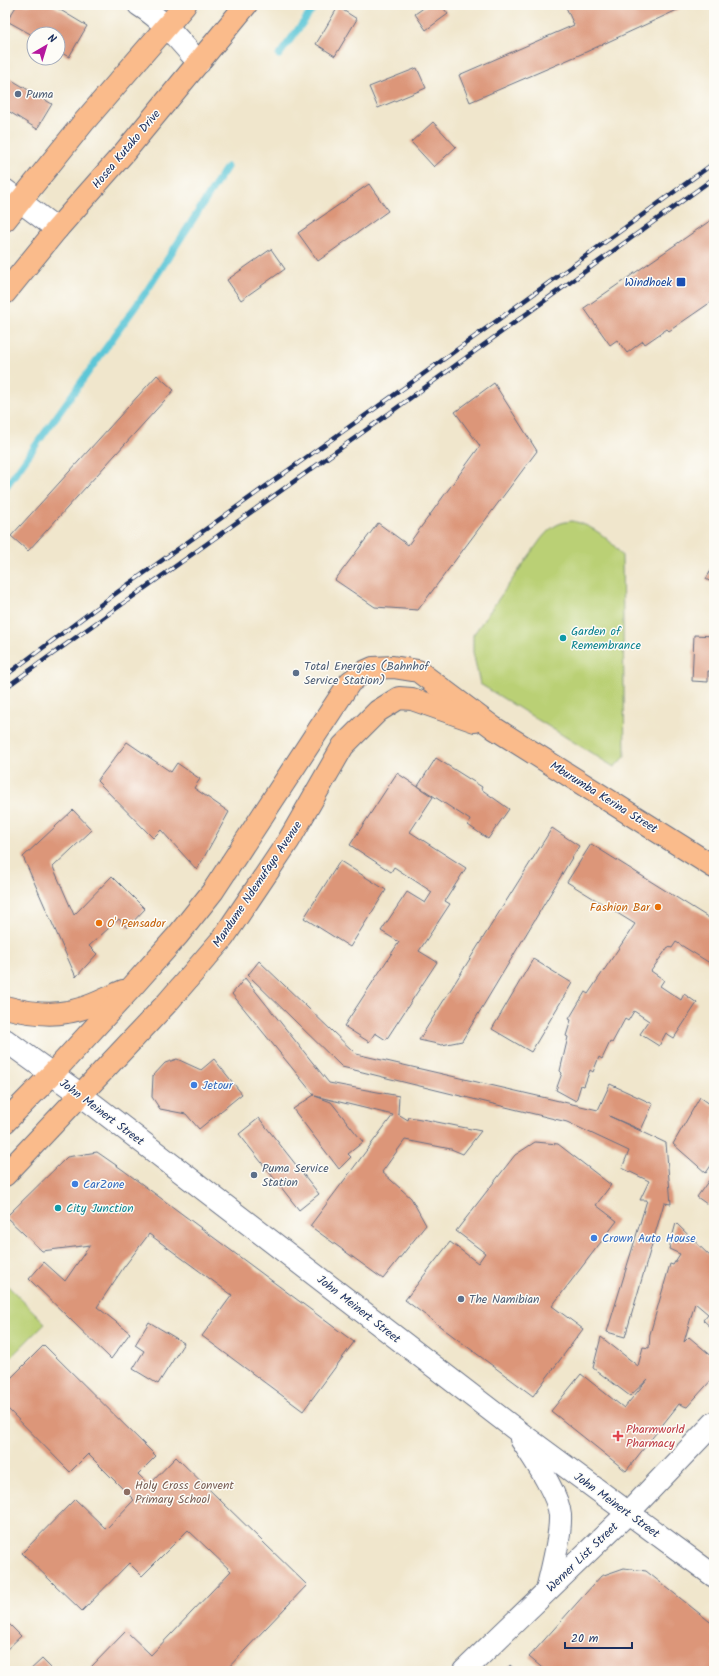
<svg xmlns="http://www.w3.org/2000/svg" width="719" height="1676" font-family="Kalam,sans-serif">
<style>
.green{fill:#bad075;stroke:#6a806a}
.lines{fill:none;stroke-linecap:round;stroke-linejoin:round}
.stream{stroke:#5cc6d7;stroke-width:7}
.building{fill:#dc9679}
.minor-casing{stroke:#666f84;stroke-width:24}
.major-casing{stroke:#666f84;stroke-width:24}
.minor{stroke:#fff;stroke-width:22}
.major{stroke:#fabb8b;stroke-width:22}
.rail-casing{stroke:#1b2f5e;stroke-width:4.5}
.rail{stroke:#fdfcf7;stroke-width:3;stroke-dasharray:9;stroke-linecap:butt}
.service-dot{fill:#5c6f8a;stroke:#fdfcf7;stroke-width:1.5}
.transit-dot{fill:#1a4fb4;stroke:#fdfcf7;stroke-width:1.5}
.culture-dot{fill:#0f9aa8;stroke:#fdfcf7;stroke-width:1.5}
.food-dot{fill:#e8710a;stroke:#fdfcf7;stroke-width:1.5}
.shop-dot{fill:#3f7fe0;stroke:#fdfcf7;stroke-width:1.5}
.health-dot{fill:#e0444e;stroke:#fdfcf7;stroke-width:1.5}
.education-dot{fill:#8d6e63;stroke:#fdfcf7;stroke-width:1.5}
.labels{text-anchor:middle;stroke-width:3;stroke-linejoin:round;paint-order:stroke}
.service-label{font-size:12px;fill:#4e5e75;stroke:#fdfcf7;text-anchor:start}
.street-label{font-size:12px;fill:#1b2f5e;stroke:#fdfcf7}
.transit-label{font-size:12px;fill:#164399;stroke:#fdfcf7;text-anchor:end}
.culture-label{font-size:12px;fill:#0d838f;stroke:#fdfcf7;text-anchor:start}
.food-label{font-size:12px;fill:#c56008;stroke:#fdfcf7;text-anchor:end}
.shop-label{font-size:12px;fill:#366cbe;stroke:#fdfcf7;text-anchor:start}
.health-label{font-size:12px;fill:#be3a42;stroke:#fdfcf7;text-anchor:start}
.education-label{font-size:12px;fill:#785e54;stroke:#fdfcf7;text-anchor:start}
</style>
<rect width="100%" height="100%" fill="#fdfcf7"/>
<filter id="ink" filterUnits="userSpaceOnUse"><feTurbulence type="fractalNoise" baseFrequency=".025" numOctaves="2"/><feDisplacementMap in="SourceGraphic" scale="8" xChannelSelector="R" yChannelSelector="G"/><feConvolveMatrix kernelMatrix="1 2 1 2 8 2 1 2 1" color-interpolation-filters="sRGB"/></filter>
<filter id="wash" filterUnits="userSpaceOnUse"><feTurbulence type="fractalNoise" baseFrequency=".012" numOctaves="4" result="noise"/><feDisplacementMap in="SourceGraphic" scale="16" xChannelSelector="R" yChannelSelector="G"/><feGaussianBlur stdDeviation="0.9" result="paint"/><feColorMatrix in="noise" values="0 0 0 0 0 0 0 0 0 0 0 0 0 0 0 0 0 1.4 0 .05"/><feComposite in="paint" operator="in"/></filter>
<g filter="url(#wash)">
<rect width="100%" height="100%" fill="#f0e6cc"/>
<g class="green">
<path d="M573,521c20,5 38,18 49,35l3,201 -11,10 -134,-83 -7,-32v-17l68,-96c10,-12 17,-17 32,-18z"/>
<path d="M5,1283l40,40 -40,40z"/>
</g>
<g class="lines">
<g class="stream">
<path d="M279,55l37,-50"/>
<path d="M5,488l141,-196 81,-125"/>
</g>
</g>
<g id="blocks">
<g class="building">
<path d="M17,5h35l35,21 -18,31 -11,-6v-17h-24v2l-27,-15z"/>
<path d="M428,5h13l7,9 -22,16 -11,-16z"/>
<path d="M565,5h123l-102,47 -116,50 -11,-27 115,-50z"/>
<path d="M338,7l19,12 -22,37 -19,-12z"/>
<path d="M417,68l9,20 -48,20 -9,-21z"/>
<path d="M5,76l47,28 -15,25 -32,-20z"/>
<path d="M433,122l23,25 -22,20 -23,-25z"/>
<path d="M369,184l19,27 -70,50 -20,-28z"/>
<path d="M714,218v75l-3,2 3,5 -45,31 -2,-2 -22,15 -2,-3 -16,12 -10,-13 -7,5 -26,-37z"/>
<path d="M271,249l14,20 -44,31 -14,-20z"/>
<path d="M157,375l17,15 -146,161 -17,-15z"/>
<path d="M494,383l43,68 -119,159 -43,-3 -40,-27 43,-57 30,22 72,-99 -25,-34z"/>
<path d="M714,565v19l-8,-5z"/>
<path d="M694,635l20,1v35h-6v11l-16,-1z"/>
<path d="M127,742l44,30 6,-9 23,16 -6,9 35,24 -32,58 -36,-40 -8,8 -56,-57z"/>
<path d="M436,758l46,29 -1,2 28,20 -21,30 -20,-14 2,-5 -52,-34z"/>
<path d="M397,773l36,24 -23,35 56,36 -21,33 5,3 -31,47 18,11 -51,78 -11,-7 -6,9 -25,-16 55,-84 -18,-11 26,-39 18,11 7,-11 -38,-25 -3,5 -41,-27z"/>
<path d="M73,810l19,20 -39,37 21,48 38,-39 33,33 -18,19 -8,-9 -30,27 8,8 -21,23 -53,-120z"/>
<path d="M552,828l27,18 -117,195 -20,4 -23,-5z"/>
<path d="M591,844l123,77v41l-1,3 -37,-23 -4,6 -4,-1 -17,24 13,9 -4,6 21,14 3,-6 13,9 -23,35 -8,-5 -7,13 -19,-12 9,-13 -15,-10 -6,10 -3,-2 -13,24 -2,-1 -8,17 -3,-2 -6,15 -3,-2 -6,16 -3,-1 -5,16 -20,-11 6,-17 -2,-2 8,-34 -2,-1 5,-16 -2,-1 16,-27 3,2 47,-70 -68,-42z"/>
<path d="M340,861l46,29 -36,57 -46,-29z"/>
<path d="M533,959l39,24 -41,69 -39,-23z"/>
<path d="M259,961l97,93 242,56 12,-26 43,20 -12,26 -32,-14 57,27 5,61 -7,-1 -39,134 -18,-5 40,-132h-7l9,-19 -27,-13 7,-17 -62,-29 -225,-55 -94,-92z"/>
<path d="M245,978l84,105 70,13 -1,18 10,6 1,-3 18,3 54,11 -18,23 -12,-5 -46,-9 -23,32 29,26 15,27 -43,54 -73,-53 83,-111 -78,-19 16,6 32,40 -15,12 3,3 -12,12 -46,-60 21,-14 -82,-101z"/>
<path d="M177,1059l24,11 13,-11 28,35 -43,35 -13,-15 -26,-5 -8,-12 1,-21 12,-13z"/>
<path d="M700,1097l14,10v54l-8,12 -33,-29z"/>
<path d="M259,1118l60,76 -20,16 -60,-76z"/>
<path d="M535,1142l23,2 53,41 -15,20 21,16 -65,85 31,23 -50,67 -128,-96 45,-58 28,21 7,-10 -29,-22 59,-76z"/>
<path d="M97,1152l26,18 231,172 -51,69 -101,-75 30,-41 -83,-61 -25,33 -27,40 33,26 -19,26 -82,-80 15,-17 21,19 25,-36 -48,6 -36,-34 61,-60z"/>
<path d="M714,1173v36l-17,-12z"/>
<path d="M676,1223l38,37v70l-11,-10 5,-6 -13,-11 -11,39 5,-5 25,21v19l-27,30 -8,-3 -53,67 -75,-60 30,-37 43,34 24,-29 -18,17 -37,-28 8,-31 37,29 5,-19 6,1 1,-14 20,-70 3,1 7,-11 -11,-5z"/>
<path d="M149,1322l35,21 -26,41 -25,-15 11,-18 -9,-6z"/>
<path d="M44,1345l112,111 -18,18 11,11 27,-28 131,128 -82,86h-129l-5,-4 35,-36 25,24 80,-84 -43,-41 -46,46 -13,-13 -47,48 -60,-58 53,-54 31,30 28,-29 -46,-46 -18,18 -65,-66v-22z"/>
<path d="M624,1568l22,3 68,54v46h-168l-17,-14 72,-81z"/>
<path d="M5,1620l16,16 -16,15z"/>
<path d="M42,1659l12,12h-25z"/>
<path d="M510,1665l7,6h-11z"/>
</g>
</g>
</g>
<g filter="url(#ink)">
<use href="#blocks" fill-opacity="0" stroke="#666f84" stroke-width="1"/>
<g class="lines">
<g class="minor-casing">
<g id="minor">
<path d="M139,5c24,15 41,36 60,58"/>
<path d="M5,190l52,39"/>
<path d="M5,1040l76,55 442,340 191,141"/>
<path d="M521,1439c12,19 37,54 39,76 1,21 -8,54 -13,75"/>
<path d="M464,1671l164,-158 86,-90"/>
</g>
</g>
<g class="major-casing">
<g id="major">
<path d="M5,220l78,-97 102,-118"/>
<path d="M5,293l52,-64 66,-75 123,-149"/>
<path d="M5,1007c19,5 43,9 62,5 20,-3 38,-13 56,-21"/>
<path d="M5,1122l47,-48 80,-87 46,-52 35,-44 137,-209 14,-10 9,-4 20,-1 25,4 76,57 220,139"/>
<path d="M5,1175l162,-172 56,-65 66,-98 54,-94 35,-35 21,-13 13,1 63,22"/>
</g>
</g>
<use href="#minor" class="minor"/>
<use href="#major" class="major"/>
<g class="rail-casing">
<g id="rail">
<path d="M5,676l114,-85 296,-211 299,-217"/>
<path d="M5,688l375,-268 334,-242"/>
</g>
</g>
<use href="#rail" class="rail"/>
</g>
</g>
<g class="service-dot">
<circle cx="18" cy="94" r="4"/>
<circle cx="296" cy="673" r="4"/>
<circle cx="254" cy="1175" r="4"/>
<circle cx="461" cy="1299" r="4"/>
</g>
<rect class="transit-dot" x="676" y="277" width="10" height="10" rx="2"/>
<g class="culture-dot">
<circle cx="563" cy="638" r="4"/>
<circle cx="58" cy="1208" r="4"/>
</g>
<g class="food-dot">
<circle cx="658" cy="907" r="4"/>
<circle cx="99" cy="923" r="4"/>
</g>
<g class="shop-dot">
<circle cx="194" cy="1085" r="4"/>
<circle cx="75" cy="1184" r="4"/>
<circle cx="594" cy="1238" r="4"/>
</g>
<path class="health-dot" d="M616 1430h4v4h4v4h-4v4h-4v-4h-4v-4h4z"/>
<circle class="education-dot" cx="127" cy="1492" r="4"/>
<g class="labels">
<g class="service-label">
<text x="26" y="98">Puma</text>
<text x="304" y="670">Total Energies (Bahnhof<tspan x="304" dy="14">Service Station)</tspan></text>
<text x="262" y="1172">Puma Service<tspan x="262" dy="14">Station</tspan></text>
<text x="469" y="1303">The Namibian</text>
</g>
<g class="street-label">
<text transform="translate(126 149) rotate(-50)" y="4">Hosea Kutako Drive</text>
<text transform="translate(604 797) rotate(32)" y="4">Mburumba Kerina Street</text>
<text transform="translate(257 884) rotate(-56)" y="4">Mandume Ndemufayo Avenue</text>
<text transform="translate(102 1112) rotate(37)" y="4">John Meinert Street</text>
<text transform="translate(359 1309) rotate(38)" y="4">John Meinert Street</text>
<text transform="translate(617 1505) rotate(36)" y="4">John Meinert Street</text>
<text transform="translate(582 1557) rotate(-44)" y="4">Werner List Street</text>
</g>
<g class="transit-label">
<text x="672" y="286">Windhoek</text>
</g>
<g class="culture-label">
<text x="571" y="635">Garden of<tspan x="571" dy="14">Remembrance</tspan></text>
<text x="66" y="1212">City Junction</text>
</g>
<g class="food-label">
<text x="650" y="911">Fashion Bar</text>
<text x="107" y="927" text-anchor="start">O' Pensador</text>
</g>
<g class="shop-label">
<text x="202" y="1089">Jetour</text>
<text x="83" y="1188">CarZone</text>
<text x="602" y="1242">Crown Auto House</text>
</g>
<g class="health-label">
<text x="626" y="1433">Pharmworld<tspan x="626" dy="14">Pharmacy</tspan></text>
</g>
<g class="education-label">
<text x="135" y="1489">Holy Cross Convent<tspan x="135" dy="14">Primary School</tspan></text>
</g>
</g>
<rect width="719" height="1676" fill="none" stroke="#fdfcf7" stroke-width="20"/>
<g transform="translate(46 46) rotate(38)"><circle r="19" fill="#fdfcf7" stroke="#a3aaba"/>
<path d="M0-3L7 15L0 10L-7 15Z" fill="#b5179e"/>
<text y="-6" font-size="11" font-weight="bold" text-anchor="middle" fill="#1b2f5e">N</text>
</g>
<path d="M565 1642v6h67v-6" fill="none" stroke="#1b2f5e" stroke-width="2"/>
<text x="571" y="1642" font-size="12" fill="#1b2f5e" stroke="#fdfcf7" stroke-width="3" paint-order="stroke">20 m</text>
</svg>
